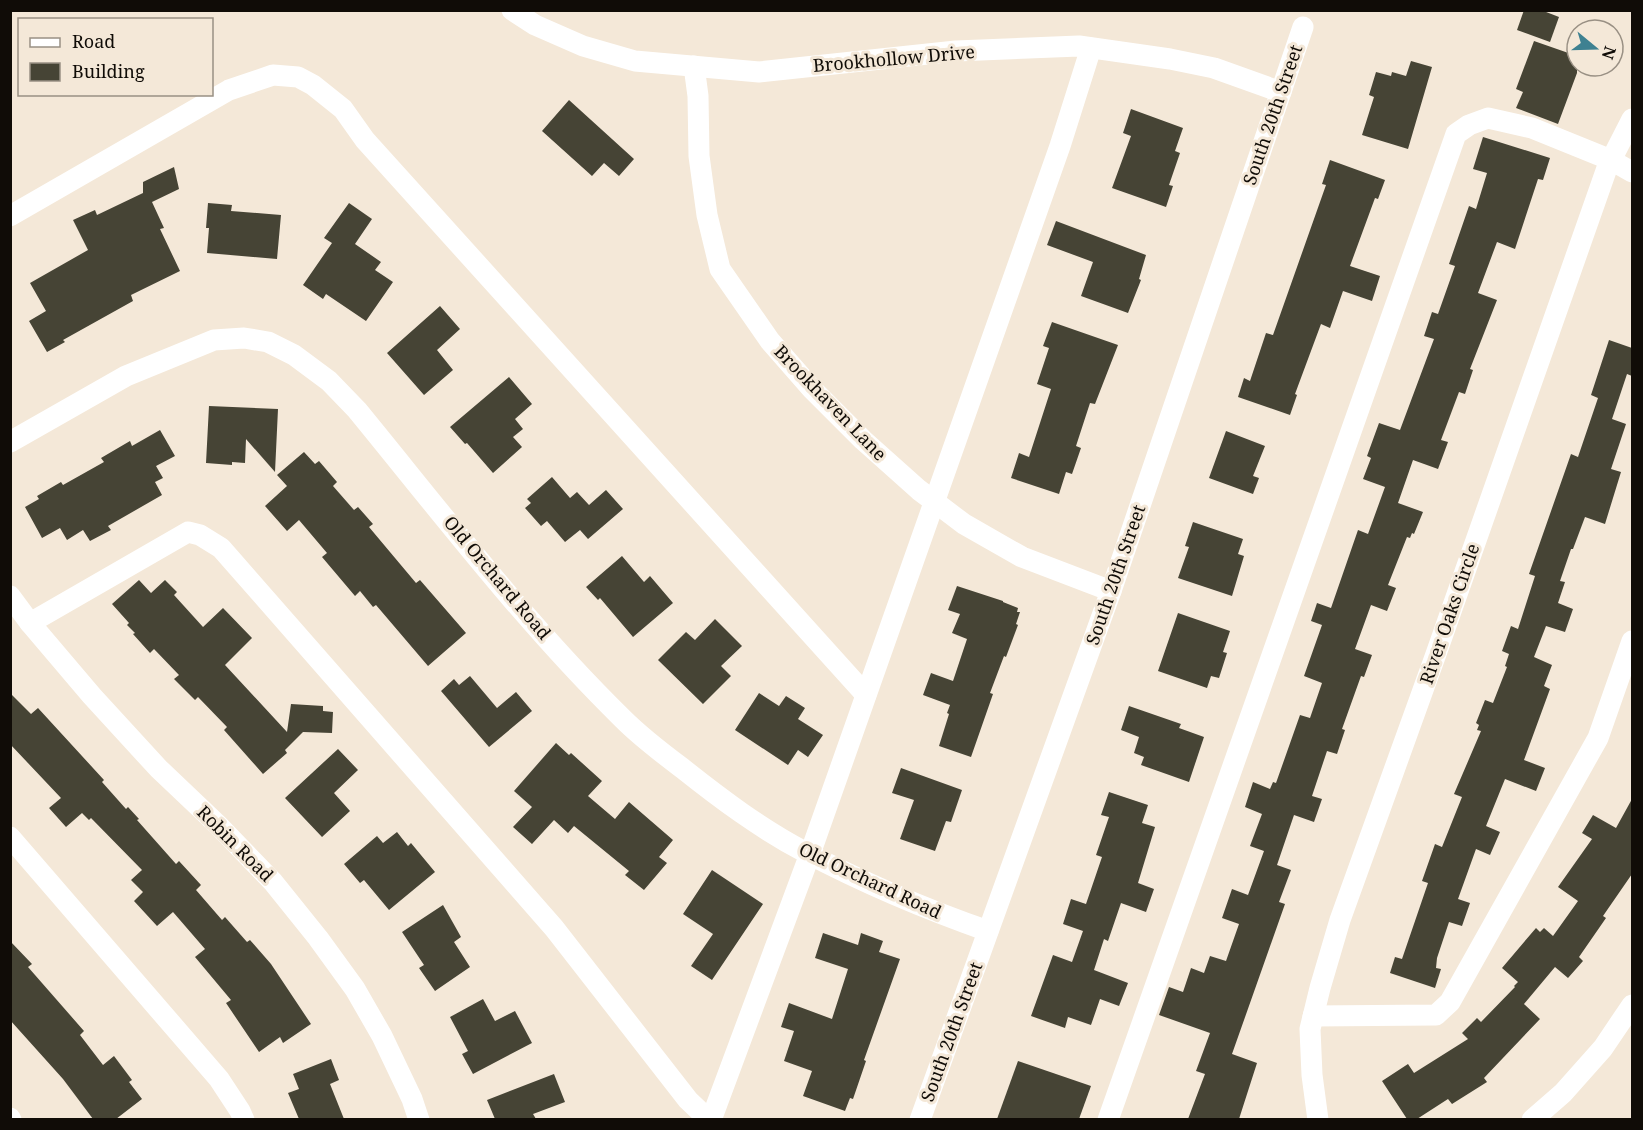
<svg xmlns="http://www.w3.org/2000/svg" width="1643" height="1130" font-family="'Noto Serif',serif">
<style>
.building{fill:#464435}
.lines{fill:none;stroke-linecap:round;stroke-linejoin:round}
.minor{stroke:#fff;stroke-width:21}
.labels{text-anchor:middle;stroke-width:6;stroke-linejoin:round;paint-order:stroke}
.street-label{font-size:18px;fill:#100c07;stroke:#f4e8d8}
</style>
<rect width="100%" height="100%" fill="#f4e8d8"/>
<g class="building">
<path d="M1524,10h17l18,7 -9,25 -33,-12z"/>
<path d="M1534,41l43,15v17l-19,51 -42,-16 7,-16 -7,-3z"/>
<path d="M1411,61l21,6 -24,82 -46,-14 12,-38 -5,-2 7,-23 15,4 1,-4 14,4z"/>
<path d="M569,100l65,59 -15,17 -15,-13 -12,13 -50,-45z"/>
<path d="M1131,109l52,19 -8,23 5,2 -11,32 4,1 -7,21 -54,-19 19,-52 -8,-3z"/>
<path d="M1483,137l67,21 -7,22 -5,-1 -23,70 -18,-7 -19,51 19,7 -27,69 3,1 -8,24 -6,-2 -18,48 7,2 -10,27 -25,-9 -15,43 25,9 -9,22 -2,-1 -2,5 -3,-1 -19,48 8,3 -9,23 -16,-6 -16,44 17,6 -8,22 -3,-1 -19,53 3,1 -8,24 -10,-3 -15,45 10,3 -8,23 -20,-7 -17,50 14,5 -12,32 6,2 -53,150 25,9 -18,56h-51l17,-45 -9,-3 14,-38 -51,-18 10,-28 14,5 8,-24 13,5 6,-17 16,5 13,-37 -17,-6 10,-29 16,6 16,-44 -14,-5 12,-32 -17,-7 8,-25 17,7 3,-7 3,1 24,-68 10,3 12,-35 -18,-7 18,-51 -11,-4 6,-18 14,5 27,-78 10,4 17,-47 -22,-8 8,-21 -4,-2 12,-33 21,7 34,-91 -10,-3 8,-24 6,2 17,-48 -6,-2 20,-58 7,3 11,-36 -14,-4z"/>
<path d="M1330,160l55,20 -7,19 -3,-1 -25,68 30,10 -8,25 -29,-10 -13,37 -9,-4 -26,70 2,1 -7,20 -52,-18 6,-19 6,3 16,-48 7,2 53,-150 -4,-1z"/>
<path d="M174,167l5,22 -27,13 12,26 -4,1 20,42 -49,24 2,6 -70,39 2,2 -18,10 -18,-31 17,-10 -16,-28 58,-33 -15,-30 22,-10 2,5 46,-22v-11z"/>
<path d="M208,203l24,2 -1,6 50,4 -4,44 -70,-6 2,-25h-3z"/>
<path d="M349,203l23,16 -17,25 26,18 -6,8 18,12 -27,39 -40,-27 -3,5 -20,-14 29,-42 -8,-5z"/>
<path d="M1056,221l90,34 -7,24 2,1 -13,33 -47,-17 12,-34 -46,-17z"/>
<path d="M440,306l20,23 -23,21 16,20 -29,25 -37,-42z"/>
<path d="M1052,322l66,23 -23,59 -5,-1 -14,43 5,2 -9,26 -6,-2 -7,22 -48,-16 8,-25 10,4 22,-68 -14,-5 12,-36 -6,-2z"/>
<path d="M1609,340l23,8v28l-5,-2 -15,45 14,5 -15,45 10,3 -16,52 -20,-7 -12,32h-2l-11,32 5,1 -7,21 15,6 -8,23 -19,-6 -12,31 18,8 -8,21 6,3 -26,71 21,8 -9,23 -31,-12 -19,47 14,6 -10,23 -14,-6 -18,50 12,4 -8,23 -13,-4 -12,36 -1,10 5,1 -6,19 -45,-15 5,-16 7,2 26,-76 -6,-2 13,-37 7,3 20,-50 -8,-3 27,-63 -4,-1 2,-5 -3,-2 9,-23 8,3 14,-36 -2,-1 4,-12 -7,-3 9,-25 7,3 17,-53 -6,-2 42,-120 7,3 20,-59 -7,-3z"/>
<path d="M509,377l23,27 -17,15 8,10 -10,8 9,10 -29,26 -26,-30 -2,1 -15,-17z"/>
<path d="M209,406l69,3 -3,63 -29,-33 -1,24 -13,-1v3l-26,-2z"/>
<path d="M160,430l15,26 -19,10 7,12 -8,4 7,13 -54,31 3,4 -21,11 -7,-11 -16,10 -7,-12 -18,10 -17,-31 14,-8 -2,-3 24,-14 2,3 41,-23 -3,-4 29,-17 2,5z"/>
<path d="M1226,431l39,15 -12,30 6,2 -6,16 -44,-16z"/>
<path d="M304,452l11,12 4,-3 18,21 -4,4 21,24 4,-3 15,17 -4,3 47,56 4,-3 46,53 -38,33 -52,-61 -3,2 -13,-16 -5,5 -33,-39 5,-4 -28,-33 -12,11 -22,-25 22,-20 -10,-11z"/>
<path d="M552,477l18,21 7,-6 12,13 17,-15 17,19 -35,30 -8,-9 -15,12 -18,-21 -6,5 -16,-18 6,-5 -4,-4z"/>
<path d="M1193,522l50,17 -5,15 6,2 -12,40 -54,-18 11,-31 -4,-1z"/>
<path d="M622,556l22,26 6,-6 23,27 -40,34 -33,-39 -2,2 -12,-13z"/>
<path d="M139,580l12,13 14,-13 12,12 -3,3 29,32 20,-19 29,30 -27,27 62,67 4,-28 32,2v5l10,1 -1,21 -29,-1 -18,18 2,3 -24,21 -39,-44 3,-3 -29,-30 -3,3 -21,-21 5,-4 -25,-26 -4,4 -17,-19 2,-1 -8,-8 2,-2 -17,-19z"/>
<path d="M957,586l46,15v1l15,6 -1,4h3l-4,12 2,1 -12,32 -2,-1 -14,37 3,1 -22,63 -32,-11 10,-32 -2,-1 3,-8 -27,-10 8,-22 22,8 14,-42 -15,-6 8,-19 -12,-4z"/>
<path d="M1178,613l52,18 -7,21 4,1 -8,25 -8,-2 -4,12 -49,-17z"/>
<path d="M715,619l27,27 -21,20 10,10 -28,28 -45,-44 28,-28 9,8z"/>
<path d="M470,676l27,32 19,-16 16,19 -43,36 -48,-56 13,-12 5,6z"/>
<path d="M10,693l21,21 7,-6 66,72 -2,2 24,27 2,-2 11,12 -2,1 39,44 3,-3 22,24 -5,5 26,30 3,-3 22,25 3,-2 21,24 40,60 -28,19 -3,-6 -21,15 -33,-49 5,-3 -36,-43 10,-8 -32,-37 -16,14 -23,-25 9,-9 -12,-12 11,-10 -51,-52 -2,2 -7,-7 -16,14 -17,-19 12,-10 -51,-54z"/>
<path d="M759,693l20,13 7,-10 19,12 -7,11 25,16 -15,22 -10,-7 -10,15 -53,-35z"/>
<path d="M1129,706l52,18 -2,4 25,9 -15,45 -48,-17 3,-8 -10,-4 5,-16 -18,-7z"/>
<path d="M556,743l13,12 2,-2 31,28 -14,15 27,23 14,-17 44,38 -14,17 8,6 -23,27 -19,-15 4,-4 -55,-45 -6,7 -14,-13 -22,24 -19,-17 19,-20 -18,-16z"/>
<path d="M338,749l20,21 -24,23 16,18 -28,26 -37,-39z"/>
<path d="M901,768l61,22 -11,32 -5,-1 -11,30 -35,-12 14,-39 -22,-7z"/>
<path d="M1109,792l39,13 -6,18 13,4 -17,56 16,6 -8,23 -25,-9 -13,38 -4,-2 -10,31 34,13 -9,23 -19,-7 -9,26 -23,-8 -3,11 -34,-12 22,-61 19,7 11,-31 -20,-7 8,-25 15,5 16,-47 -6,-2 13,-38 -8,-2z"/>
<path d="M1632,799v75l-29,42 3,2 -27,39 4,4 -15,17 -13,-11 -31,37 16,15 -56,59 3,4 -35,22 -4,-5 -31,20h-10l-25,-38 26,-17 6,9 54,-34 -6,-6 15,-15 4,4 34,-35 -1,-1 4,-4 -16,-14 34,-40 4,4 4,-4 9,8 25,-35 -20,-14 34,-48 -10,-6 11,-18 23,13z"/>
<path d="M397,832l11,14 3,-3 24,29 -46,38 -25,-30 -4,3 -16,-19 33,-28 6,7z"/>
<path d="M712,870l51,34 -51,76 -21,-14 22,-32 -30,-20z"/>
<path d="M443,905l18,32 -7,5 16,25 -35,24 -16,-23 5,-3 -22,-33z"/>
<path d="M823,933l35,12 3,-12 22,8 -4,11 21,7 -36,101 2,1 -13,38 -3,-1 -5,13 -42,-15 9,-25 -28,-10 10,-30 -13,-4 8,-24 43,16 16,-50 -33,-11z"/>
<path d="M10,941l22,23 -4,3 56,64 -4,4 23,30 11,-9 18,24 -3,2 13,17 -26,20h-23l-30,-40 -53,-59z"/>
<path d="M483,999l12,22 20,-10 17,32 -59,31 -11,-20 6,-3 -18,-34z"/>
<path d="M331,1059l8,21 -9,4 14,35h-45l-11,-26 11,-4 -6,-15z"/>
<path d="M1018,1061l73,25 -12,33h-82z"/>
<path d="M554,1074l11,28 -32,12 3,5h-41l-8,-19z"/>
</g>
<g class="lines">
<g class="minor">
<path d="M512,10l23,15 48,21 52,15 124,11 197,-21 123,-5 91,13 44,9 67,24"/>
<path d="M694,66l4,30 1,60 8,59 13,54 50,72 42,48 51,51 56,50 45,34 58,33 89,34"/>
<path d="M10,216l219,-126 44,-15 25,2 15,8 30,24 22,31 501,555"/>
<path d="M10,442l116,-66 88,-36 30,-2 24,4 26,13 35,26 28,29c86,105 169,214 266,309 18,18 39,34 59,49 39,31 79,61 123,84 59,31 120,57 183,79"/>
<path d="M10,596l20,27 62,73 67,73 59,56 55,57 45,56 37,51 27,47 30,63 7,21"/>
<path d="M30,623l158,-91 12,3 21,13 333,380 134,172 21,20"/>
<path d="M10,837l209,242 21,32 4,9"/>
<path d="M1313,1016l123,-1 14,-13 148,-264 34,-97"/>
<path d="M10,1118l1,2"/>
<path d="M711,1120l99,-266 250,-708 31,-98"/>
<path d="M920,1120l191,-529 192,-564"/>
<path d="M1108,1120l348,-986 13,-9 19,-7 44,10 79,32 21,12"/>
<path d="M1318,1120l-6,-45 -2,-46 10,-41 20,-68 96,-266 171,-486 25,-49"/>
<path d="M1532,1120l31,-27 40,-45 29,-43"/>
</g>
</g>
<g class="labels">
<g class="street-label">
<text transform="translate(894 59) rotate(-5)" y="6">Brookhollow Drive</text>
<text transform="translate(1273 115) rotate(-71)" y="6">South 20th Street</text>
<text transform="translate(830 403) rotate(46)" y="6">Brookhaven Lane</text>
<text transform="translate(1116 575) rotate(-71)" y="6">South 20th Street</text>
<text transform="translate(497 578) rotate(50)" y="6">Old Orchard Road</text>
<text transform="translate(1450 614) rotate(-71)" y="6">River Oaks Circle</text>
<text transform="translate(235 844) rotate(45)" y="6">Robin Road</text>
<text transform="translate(870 881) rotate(25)" y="6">Old Orchard Road</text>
<text transform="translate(952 1032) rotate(-70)" y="6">South 20th Street</text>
</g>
</g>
<rect width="1643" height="1130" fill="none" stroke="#100c07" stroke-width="24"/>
<rect x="18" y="18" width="195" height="78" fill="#f4e8d8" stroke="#999084" stroke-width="1.5"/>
<rect x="30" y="38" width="30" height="9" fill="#ffffff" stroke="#999084" stroke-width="1.5"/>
<text x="72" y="48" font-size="18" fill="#100c07">Road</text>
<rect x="30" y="63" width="30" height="18" fill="#464435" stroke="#999084" stroke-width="1.5"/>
<text x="72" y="78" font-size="18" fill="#100c07">Building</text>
<g transform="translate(1595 48) rotate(109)"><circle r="28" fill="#f4e8d8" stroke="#999084" stroke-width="1.5"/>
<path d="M0-4.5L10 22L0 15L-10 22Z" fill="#3e8191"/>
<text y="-9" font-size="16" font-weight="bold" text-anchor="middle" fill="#100c07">N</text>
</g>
</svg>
